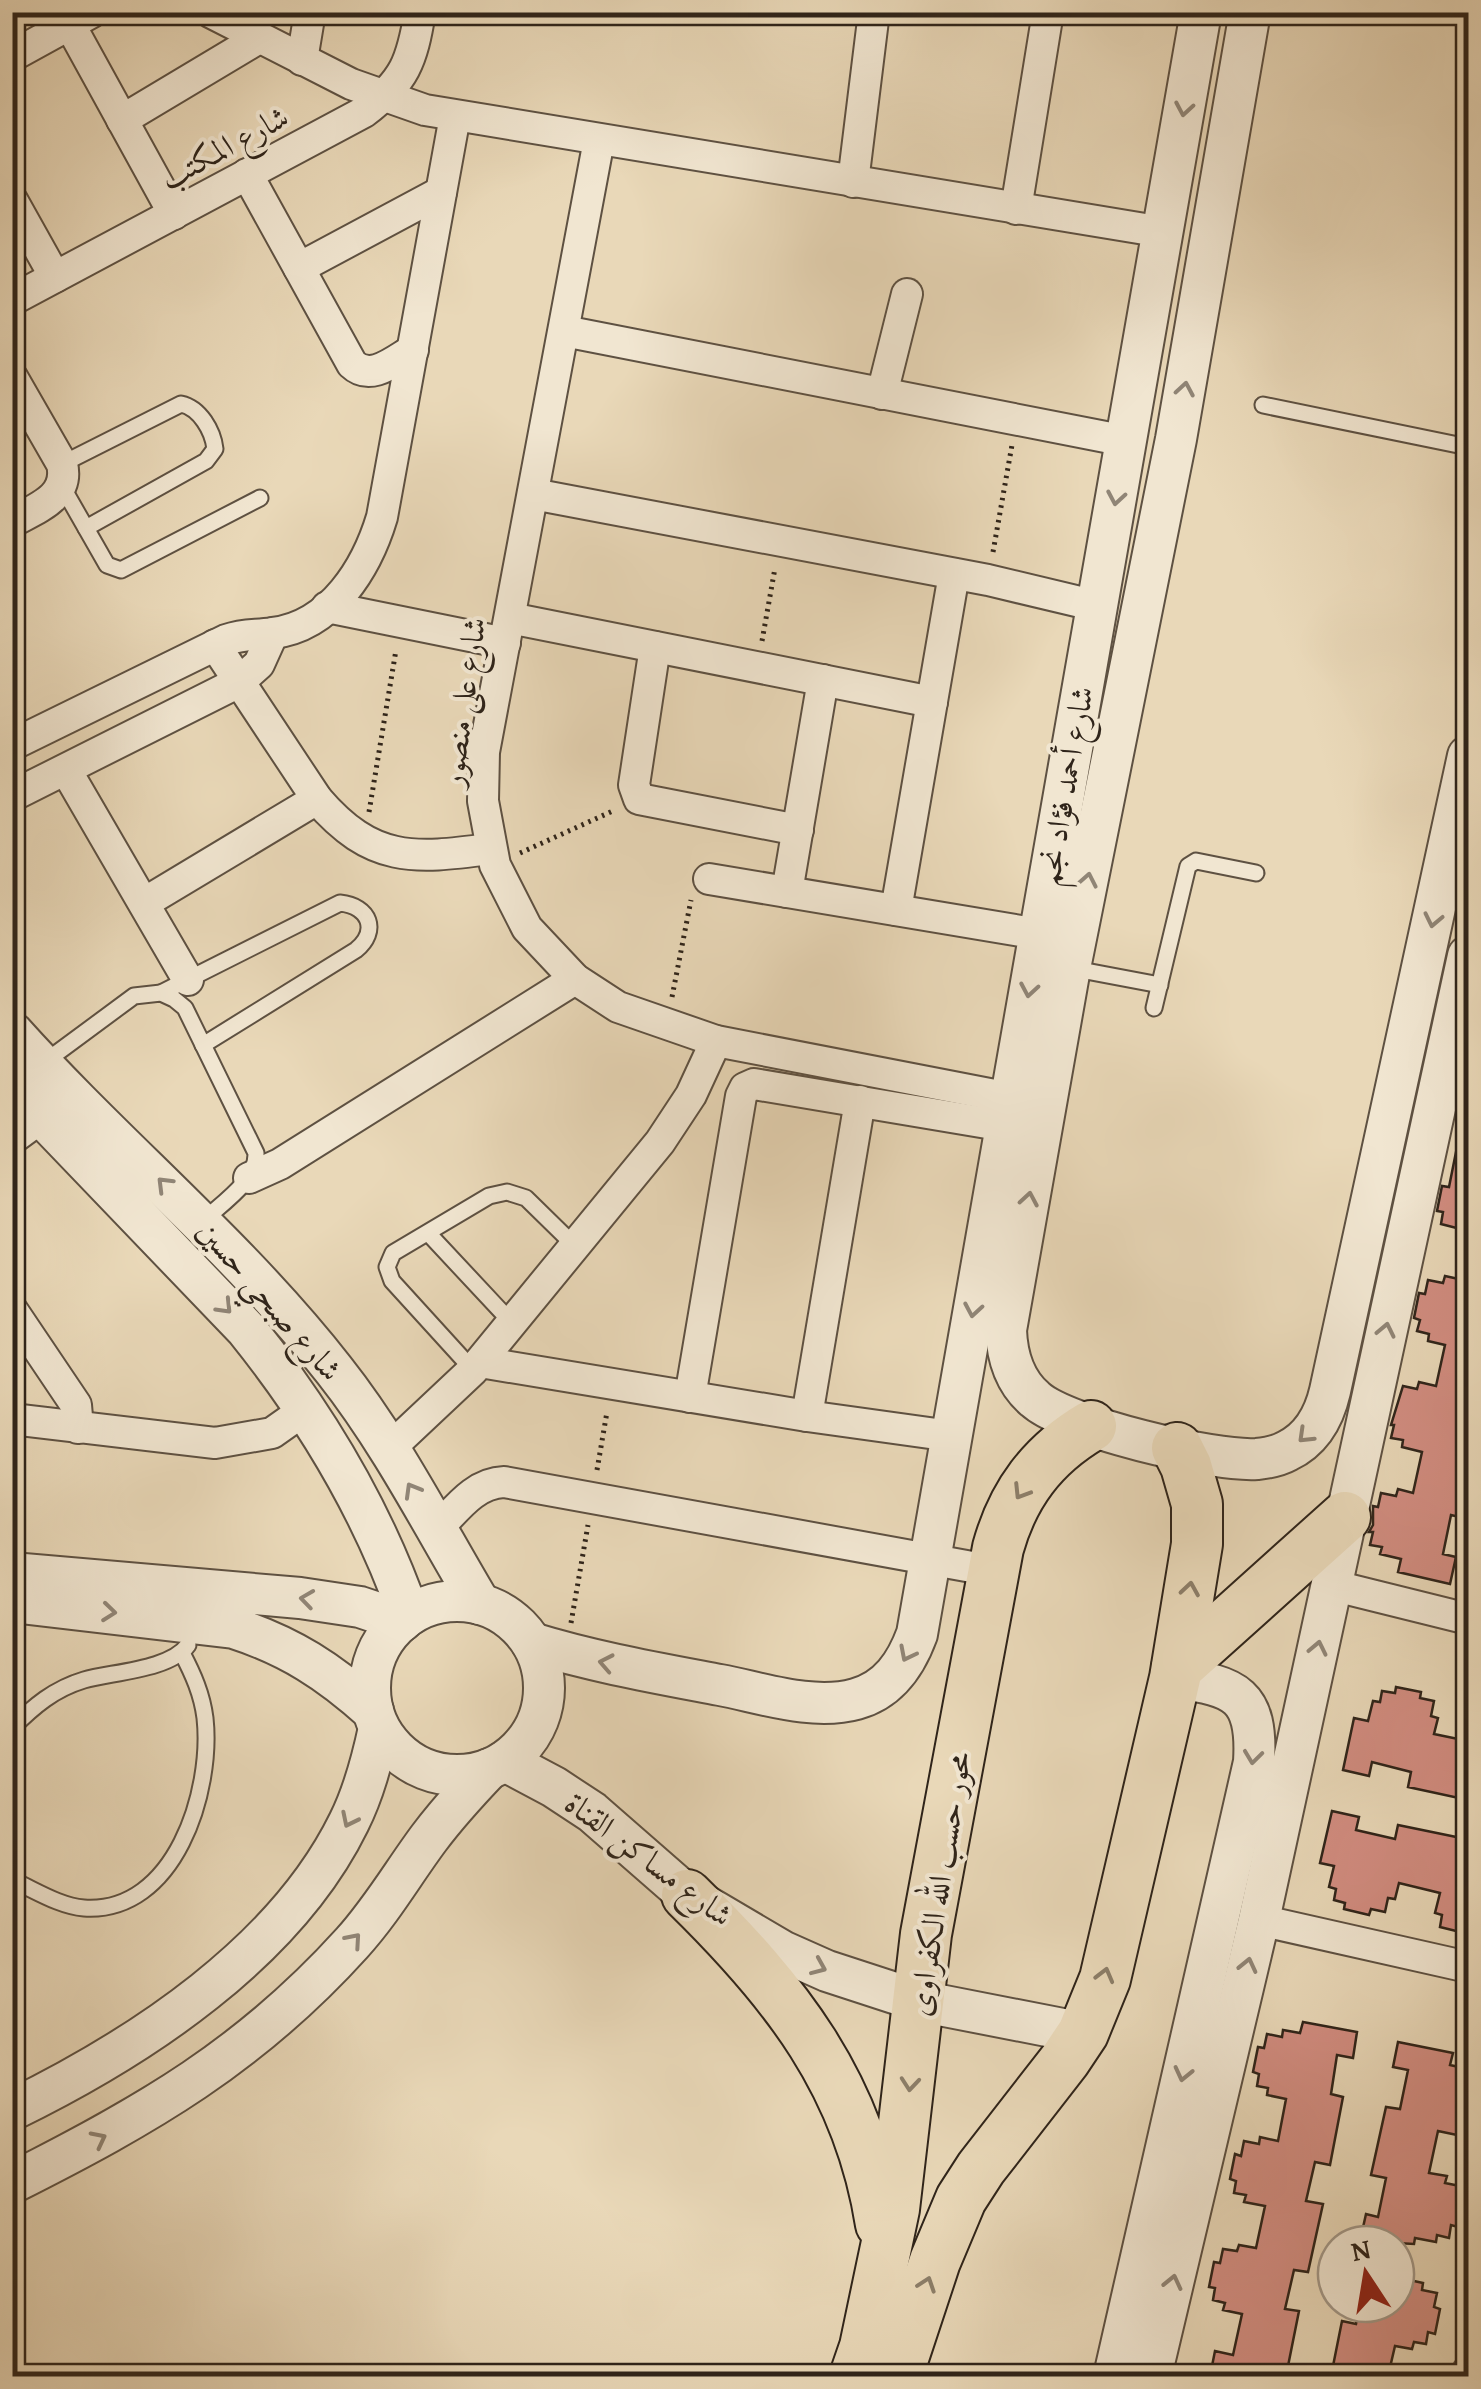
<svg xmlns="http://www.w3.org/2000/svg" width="1481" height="2389" font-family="'Gentium Book Plus',Amiri,serif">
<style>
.building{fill:#d28d81;stroke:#2f241a;stroke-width:2.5}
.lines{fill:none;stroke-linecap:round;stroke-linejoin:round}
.service-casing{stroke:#5e5142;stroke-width:19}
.minor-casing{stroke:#5e5142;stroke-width:34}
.tertiary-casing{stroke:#5e5142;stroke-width:44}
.primary-casing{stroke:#2f241a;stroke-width:54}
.path{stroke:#2f241a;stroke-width:5;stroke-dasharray:2.5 5;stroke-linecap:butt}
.service{stroke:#f1e6d1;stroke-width:15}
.minor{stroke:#f1e6d1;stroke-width:30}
.tertiary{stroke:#f1e6d1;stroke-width:40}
.primary{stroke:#e9d8b8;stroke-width:50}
.oneway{stroke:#908576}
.oneway2{stroke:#8c7e69}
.labels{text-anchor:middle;stroke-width:8;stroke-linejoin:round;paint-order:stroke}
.street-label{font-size:32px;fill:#2f241a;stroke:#f1e6d1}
</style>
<rect width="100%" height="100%" fill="#e9d8b8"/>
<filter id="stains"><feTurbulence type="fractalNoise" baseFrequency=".002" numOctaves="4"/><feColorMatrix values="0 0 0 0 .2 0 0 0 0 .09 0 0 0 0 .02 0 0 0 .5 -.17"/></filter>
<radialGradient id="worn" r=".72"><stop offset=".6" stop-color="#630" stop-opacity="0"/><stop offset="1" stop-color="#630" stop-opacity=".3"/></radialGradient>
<g class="building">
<path d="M1459,1137l9,1v93l-27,-7 2,-12 -6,-1 5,-25 7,1z"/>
<path d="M1445,1276l23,5v238l-17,-4 -8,39 13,3 -6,27 -52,-12 3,-13 -21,-5 2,-7 -12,-2 3,-13h-4l4,-7v-19l5,1 3,-14 15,3 2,-7 15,4 9,-41 -20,-5 1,-7 -12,-2 3,-13h-3l12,-39 14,3 2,-7 17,4 9,-41 -17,-4 1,-7 -12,-3 3,-11 -6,-2 5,-25 6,1 3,-14 15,3z"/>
<path d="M1396,1687l25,5 -1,6 14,3 -3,15 7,2 -4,16 34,7v59l-60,-13 3,-15 -39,-10 -3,14 -26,-6 11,-52 14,3 5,-20 7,1 2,-11 13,2z"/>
<path d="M1332,1811l27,6 -3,13 39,9 3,-14 68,14 -4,19 6,1v75l-28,-7 2,-12 -7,-2 5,-20 -41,-10 -4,16 -7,-1 -3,14 -14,-3 -2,6 -25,-6 1,-6 -11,-3 2,-11 -7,-2 5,-21 -14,-3z"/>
<path d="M1303,2022l54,10 -4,26 -16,-3 -6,39 12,3 -13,68 -15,-3 -9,39 17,3 -15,68 -14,-2 -9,39 14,2 -13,65h-76l5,-25 18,4 9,-41 -19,-4 2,-7 -12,-3 2,-12 -6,-1 5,-25 6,1 3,-14 14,2 2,-6 17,3 9,-42 -21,-4 2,-7 -12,-2 2,-12 -6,-2 5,-25 6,2 3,-15 15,3 1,-7 18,4 8,-42 -19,-4 1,-7 -11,-2 2,-12 -6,-2 5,-25 6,1 3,-14 15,3 1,-7 17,3z"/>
<path d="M1398,2042l55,11 -3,12 18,4v61l-10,-3 -1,8 -19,-4 -9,42 18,3 -2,7 15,3 -3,14 6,2 -5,25 -7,-2 -2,13 -12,-3 -1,7 -21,-4 -1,6 -54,-3 6,-27 12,3 8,-39 -15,-3 15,-68 14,2 8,-39 -15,-3z"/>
<path d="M1396,2277l27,6 -1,7 15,3 -3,14 6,2 -5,25 -7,-2 -2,12 -12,-2 -2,7 -17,-3 -7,30h-57l11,-55 14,3 2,-12 9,1 2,-9h27z"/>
</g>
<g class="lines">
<g class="service-casing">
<g id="service">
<path d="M1263,405l205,42"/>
<path d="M62,464l119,-60c19,4 32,27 34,45l-9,12 -120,67"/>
<path d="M63,488l44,77 14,5 139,-72"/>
<path d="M1070,968l90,17"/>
<path d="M161,993l179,-90c30,3 39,28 16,47l-153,95"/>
<path d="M1154,1008l34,-142 8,-5 60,12"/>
<path d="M42,1064l92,-68 27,-3 13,6 11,9 71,145c1,28 -34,50 -53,68"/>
<path d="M428,1233l84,90"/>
<path d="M473,1370l-81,-89 -5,-14 6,-14 96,-57 18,-4 19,6 49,48"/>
<path d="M12,1728c22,-22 42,-39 72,-48 28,-8 86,-10 104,-35"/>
<path d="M12,1880c23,10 47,26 72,28 91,6 129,-117 121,-190 -3,-24 -12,-44 -23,-65"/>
</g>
</g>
<g class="minor-casing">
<g id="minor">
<path d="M210,12l141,72 74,26 738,122"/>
<path d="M70,25l104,189"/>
<path d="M12,56l80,-44"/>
<path d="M302,60l8,-48"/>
<path d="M122,120l137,-82"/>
<path d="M599,140l-115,612 -1,49 12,64 32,63 48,51 43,28 98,34 294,57"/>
<path d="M247,174l105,190c19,18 42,-3 61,-14"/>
<path d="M853,182l21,-170"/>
<path d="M12,200l43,77"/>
<path d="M1016,209l32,-197"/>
<path d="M299,268l142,-76"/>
<path d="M12,300l352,-188c41,-31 48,-51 56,-100"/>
<path d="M564,331l562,110"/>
<path d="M12,377l50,87c8,33 -25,44 -50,58"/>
<path d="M882,394l25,-100"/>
<path d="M533,494l455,86 109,26"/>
<path d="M327,607l178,36"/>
<path d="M510,618l422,84"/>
<path d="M215,645l102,154c55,64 96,60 173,50"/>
<path d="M655,647l-21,138 5,14 159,31"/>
<path d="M12,745l214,-105c20,-7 28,-4 47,-7 59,-7 94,-66 109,-116l73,-401"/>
<path d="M66,770l122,210"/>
<path d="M12,796l227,-114 20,-18 14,-31"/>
<path d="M709,879l330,55"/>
<path d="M787,892l36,-212"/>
<path d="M144,903l173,-104"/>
<path d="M896,910l58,-336"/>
<path d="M12,1139l30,-22"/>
<path d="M249,1178l31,-14 295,-185"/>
<path d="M12,1310l64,95 2,23"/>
<path d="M480,1362l327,54 144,20"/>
<path d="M690,1397l51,-301 4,-8 9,-4 251,42"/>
<path d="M807,1416l53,-315"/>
<path d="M12,1419l203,24 57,-10 34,-24"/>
<path d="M389,1449l84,-79 187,-228 31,-47 25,-54"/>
<path d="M436,1530c20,-20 38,-47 68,-48l490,89"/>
<path d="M1331,1585l137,34"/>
<path d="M1259,1920l209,47"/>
<path d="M1467,2376l1,-5"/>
</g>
</g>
<g class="tertiary-casing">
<g id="tertiary">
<path d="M1250,12l-74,427 -106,529 -64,362c1,26 8,51 29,69 31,28 179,63 222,60 10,-1 21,-3 30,-8 25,-12 37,-34 43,-60l138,-635"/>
<path d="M12,1032c104,116 226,215 322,338 57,72 99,155 146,234"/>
<path d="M12,1085l234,244c70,87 126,180 163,286"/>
<path d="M12,1573l288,25 60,9 42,14"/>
<circle cx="457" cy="1688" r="87"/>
<path d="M12,1602l222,26c56,18 96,44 139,83"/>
<path d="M532,1643c62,19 125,30 188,42 42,8 93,26 136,14 33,-9 50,-35 61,-65l284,-1622"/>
<path d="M505,1761l49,26 38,25 95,83 95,56 45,20 92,30 164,32"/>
<path d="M12,2110c127,-62 273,-157 337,-288 15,-30 23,-61 30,-94"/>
<path d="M12,2183c135,-68 238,-127 340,-240 30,-33 51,-70 77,-105 18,-24 39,-47 60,-69"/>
<path d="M1114,2376l140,-614c4,-67 -18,-76 -79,-84"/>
<path d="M1151,2376l108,-456 209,-964"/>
</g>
</g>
<g class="primary-casing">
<g id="primary">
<path d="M1177,1668l168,-151"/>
<path d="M687,1895c98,96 172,189 194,329"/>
<path d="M855,2376l10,-29 29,-138 32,-275 72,-386c15,-54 44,-93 93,-122"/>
<path d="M897,2376l38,-115 26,-62 20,-31 84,-108 18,-27 22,-54 70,-301 22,-134v-40l-11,-38 -9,-18"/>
</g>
</g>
<g class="path">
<path d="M993,552l19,-107"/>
<path d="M762,641l13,-73"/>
<path d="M369,812l27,-162"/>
<path d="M520,853l95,-43"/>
<path d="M672,997l19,-97"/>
<path d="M597,1470l10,-58"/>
<path d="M571,1623l17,-98"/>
</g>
<use href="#service" class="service"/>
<use href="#minor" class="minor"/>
<use href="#tertiary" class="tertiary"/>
<use href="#primary" class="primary"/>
</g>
<defs><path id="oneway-chevron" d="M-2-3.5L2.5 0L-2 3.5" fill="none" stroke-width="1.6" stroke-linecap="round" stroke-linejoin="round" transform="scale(2.5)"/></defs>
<g class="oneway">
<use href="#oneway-chevron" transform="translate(1184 109) rotate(100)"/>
<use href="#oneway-chevron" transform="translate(1185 389) rotate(-80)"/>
<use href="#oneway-chevron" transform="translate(1116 498) rotate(100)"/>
<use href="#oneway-chevron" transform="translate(1088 880) rotate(-79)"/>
<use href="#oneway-chevron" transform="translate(1433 920) rotate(102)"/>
<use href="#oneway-chevron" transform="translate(1029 990) rotate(100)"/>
<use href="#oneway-chevron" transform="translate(164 1184) rotate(-135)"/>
<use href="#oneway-chevron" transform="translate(1029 1199) rotate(-80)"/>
<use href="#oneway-chevron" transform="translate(225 1307) rotate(46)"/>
<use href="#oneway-chevron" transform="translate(973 1310) rotate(100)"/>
<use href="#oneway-chevron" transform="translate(1386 1330) rotate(-78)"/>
<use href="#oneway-chevron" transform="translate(1305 1436) rotate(136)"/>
<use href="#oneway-chevron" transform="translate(412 1490) rotate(-120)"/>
<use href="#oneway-chevron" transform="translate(307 1599) rotate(-172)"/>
<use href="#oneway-chevron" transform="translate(109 1612) rotate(6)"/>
<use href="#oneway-chevron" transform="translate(1318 1648) rotate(-78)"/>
<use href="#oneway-chevron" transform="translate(907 1654) rotate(117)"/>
<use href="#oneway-chevron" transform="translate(606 1663) rotate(-169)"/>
<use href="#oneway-chevron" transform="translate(1253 1757) rotate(97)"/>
<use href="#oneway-chevron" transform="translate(349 1820) rotate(116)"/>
<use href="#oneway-chevron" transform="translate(354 1940) rotate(-49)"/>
<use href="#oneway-chevron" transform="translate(1248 1965) rotate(-77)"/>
<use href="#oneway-chevron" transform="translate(819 1967) rotate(23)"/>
<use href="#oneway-chevron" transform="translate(1183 2074) rotate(103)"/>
<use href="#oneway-chevron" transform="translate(99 2139) rotate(-27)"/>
<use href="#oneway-chevron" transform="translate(1173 2282) rotate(-77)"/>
</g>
<g class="oneway2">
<use href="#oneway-chevron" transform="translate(1021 1492) rotate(122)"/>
<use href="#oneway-chevron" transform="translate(1190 1589) rotate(-81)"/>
<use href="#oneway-chevron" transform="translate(1105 1975) rotate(-75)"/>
<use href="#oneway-chevron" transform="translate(910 2084) rotate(95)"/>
<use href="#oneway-chevron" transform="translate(927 2284) rotate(-71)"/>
</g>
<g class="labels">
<g class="street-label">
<text transform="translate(224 147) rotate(-28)" y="11">شارع المكتب</text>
<text transform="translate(463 702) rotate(-82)" y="11">شارع على منصور</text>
<text transform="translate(1065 786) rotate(-80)" y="11">شارع أحمد فؤاد نجم</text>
<text transform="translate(270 1300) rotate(49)" y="11">شارع صبحي حسين</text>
<text transform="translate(649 1859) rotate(37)" y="11">شارع مساكن القناة</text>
<text transform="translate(939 1884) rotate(-81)" y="11">محور حسب الله الكفراوى</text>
</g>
</g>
<rect width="1481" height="2389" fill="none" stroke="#e9d8b8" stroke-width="50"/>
<rect x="15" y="15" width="1451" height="2359" fill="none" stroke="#2f241a" stroke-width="5"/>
<rect x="25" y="25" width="1431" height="2339" fill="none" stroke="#2f241a" stroke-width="2.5"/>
<g transform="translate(1366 2274) rotate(348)"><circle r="48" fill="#f1e6d1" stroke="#a39888" stroke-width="2.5"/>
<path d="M0-8L18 38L0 25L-18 38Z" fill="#8f2418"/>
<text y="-15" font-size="28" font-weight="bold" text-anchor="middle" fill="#2f241a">N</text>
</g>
<rect width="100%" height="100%" filter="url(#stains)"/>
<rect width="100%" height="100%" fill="url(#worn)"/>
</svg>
